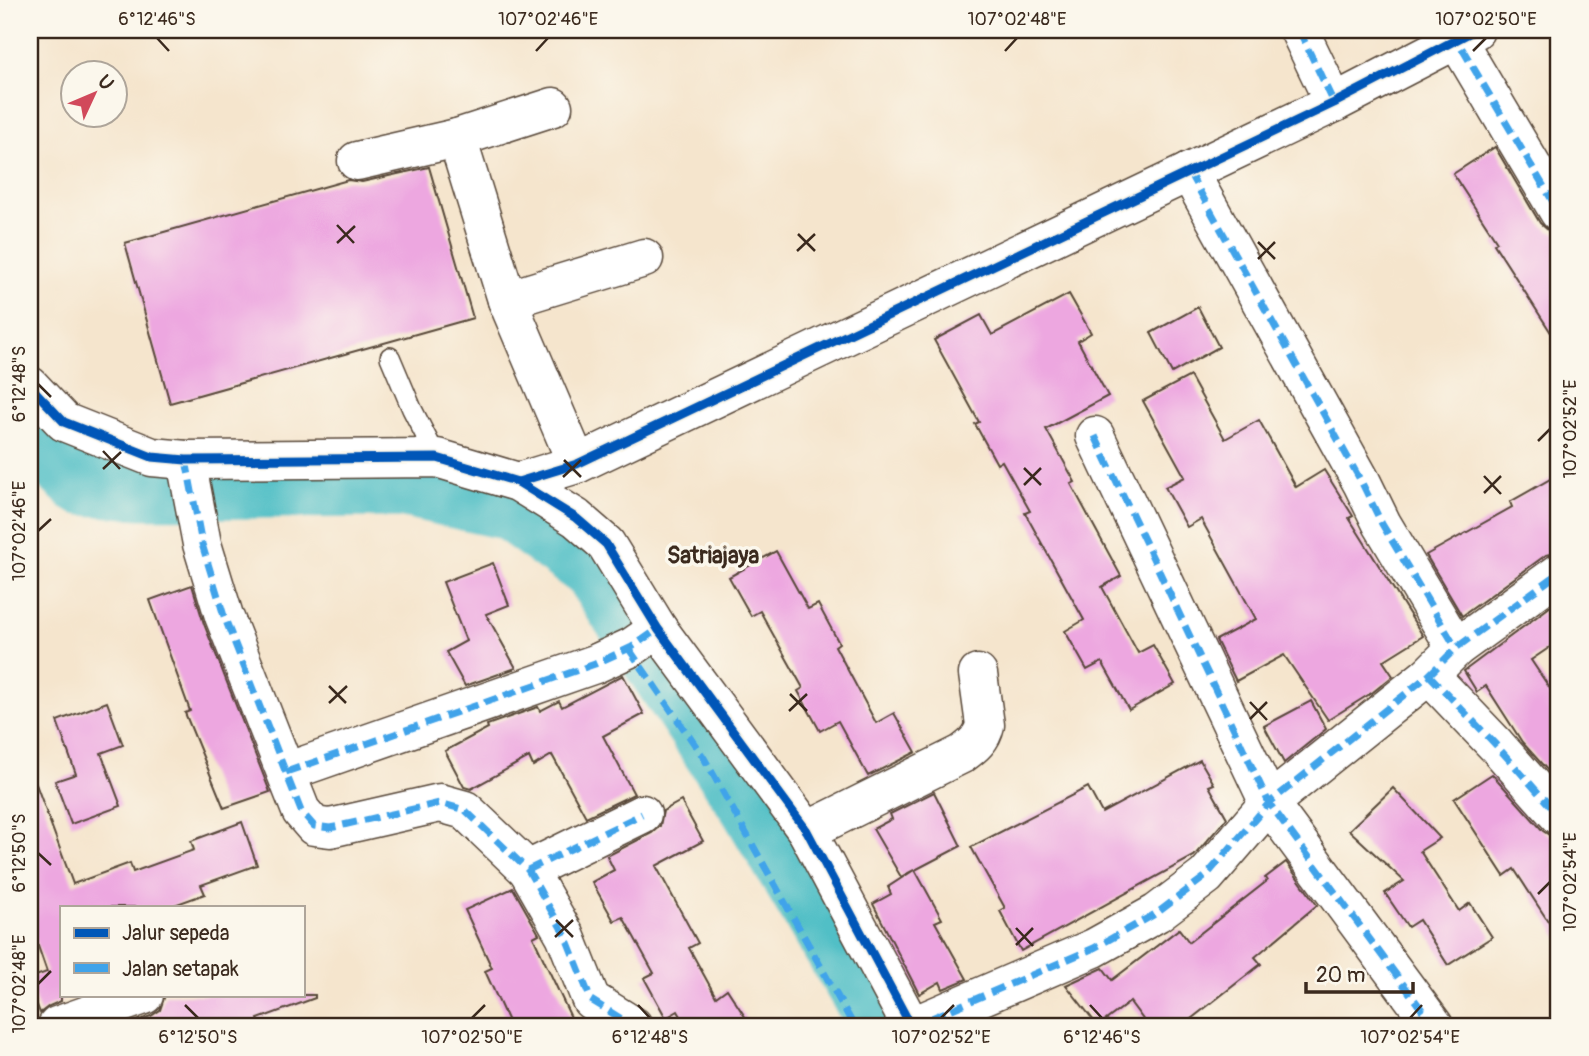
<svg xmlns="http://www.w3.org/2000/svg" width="1589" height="1056" font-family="Pangolin,sans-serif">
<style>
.green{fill:#acd884;stroke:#748151;stroke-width:2}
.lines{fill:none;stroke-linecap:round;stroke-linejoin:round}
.river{stroke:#51bfc6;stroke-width:63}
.building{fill:#eda7e0}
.service-casing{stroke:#574638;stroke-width:22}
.minor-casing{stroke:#574638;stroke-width:41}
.service{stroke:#fff;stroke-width:19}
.minor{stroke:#fff;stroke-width:38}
.quiet{stroke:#3fa3ea;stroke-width:7;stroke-dasharray:14 7;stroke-linecap:butt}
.cycleway-casing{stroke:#fbf7ec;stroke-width:13}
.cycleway{stroke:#0057b8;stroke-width:9}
.ticks{fill:none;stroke:#3b2a1e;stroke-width:2.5}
.labels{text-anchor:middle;stroke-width:7;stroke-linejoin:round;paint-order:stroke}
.quarter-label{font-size:23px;font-weight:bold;fill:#3b2a1e;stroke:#fbf7ec}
.neatline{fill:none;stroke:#3b2a1e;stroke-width:2.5}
.ticks-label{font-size:18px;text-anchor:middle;fill:#3b2a1e}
</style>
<rect width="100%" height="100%" fill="#fbf7ec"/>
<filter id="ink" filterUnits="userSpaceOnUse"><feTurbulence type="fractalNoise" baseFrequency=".0143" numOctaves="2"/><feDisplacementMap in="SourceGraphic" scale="14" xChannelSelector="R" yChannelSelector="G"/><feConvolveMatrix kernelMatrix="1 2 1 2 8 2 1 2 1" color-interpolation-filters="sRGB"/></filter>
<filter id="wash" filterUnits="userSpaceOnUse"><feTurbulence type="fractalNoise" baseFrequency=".00686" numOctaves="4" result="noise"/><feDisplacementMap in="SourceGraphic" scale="28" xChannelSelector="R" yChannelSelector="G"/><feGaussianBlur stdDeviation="1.57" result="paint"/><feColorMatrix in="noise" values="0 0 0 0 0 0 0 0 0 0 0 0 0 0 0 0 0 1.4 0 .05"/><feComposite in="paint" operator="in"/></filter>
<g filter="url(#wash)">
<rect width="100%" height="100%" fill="#f5e5cd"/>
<path class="green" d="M30,386l91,60 316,12 169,86 305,482h-30l-132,-221 -157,-236 -83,-60 -104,-23 -263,2 -60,-4 -52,-48z"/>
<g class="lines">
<path class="river" d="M30,436l52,48 60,4 263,-2 104,23 83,60 158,236 131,221"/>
</g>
<g id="blocks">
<g class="building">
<path d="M1495,147l45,76 9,8 10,3v111l-65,-101 3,-2 -44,-68z"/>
<path d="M429,167l44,151 -303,85 -45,-160 223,-63 14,2z"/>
<path d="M1069,294l22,39 -13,8 30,55 -62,33 29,53 -4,2 50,92 -19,11 36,66 15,-8 22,39 -46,26 -27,-48 -15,8 -22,-39 19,-11 -59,-107 5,-2 -28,-50 -5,3 -22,-40 4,-2 -45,-82 47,-25 11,20z"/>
<path d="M1198,307l21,40 -47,26 -21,-40z"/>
<path d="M1190,376l35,63 34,-19 37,67 28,-17 29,46 -4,2 74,118 -40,25 10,15 -20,16 -45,28 -44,-65 -48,26 -20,-41 40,-21 -55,-100 -14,8 -22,-40 20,-10 -42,-76z"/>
<path d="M1559,474v78l-13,3 -84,61 -36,-61 86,-48 -2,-5z"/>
<path d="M776,551l32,58 10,-5 21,39 -4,3 41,77 18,-10 22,39 -48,24 -30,-55 -18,10 -22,-40 5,-3 -43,-77 -9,5 -22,-39z"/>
<path d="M493,563l16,42 -23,9 30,54 -51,18 -19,-34 20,-11 -23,-59z"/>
<path d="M192,585l12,39 66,168 -46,16 -39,-95 5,-2 -40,-111z"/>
<path d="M1559,600v41l-28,19 28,42v81l-37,-41 -36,-56 -9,6 -13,-21z"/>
<path d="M623,675l21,39 -41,22 31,58 -48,23 -34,-62 -19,11 -4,-9 -58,32 -7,-2 -19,-36 43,-23 -1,-3 51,-18 2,4 19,-10 3,6z"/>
<path d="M1311,701l15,28 -42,34 -20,-37z"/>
<path d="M107,702l16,43 -22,8 20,53 -50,18 -16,-43 21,-7 -19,-53z"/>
<path d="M1200,760l14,24 -5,2 18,32 -33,38 -173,95 -21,-40 5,-3 -34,-61 117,-60 14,26z"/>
<path d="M1492,774l51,57 8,5 8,1v101l-45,-69 -10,7 -50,-77z"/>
<path d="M33,776l40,108 57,-21 3,9 61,-22 -3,-9 51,-19 15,43 -56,20 4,9 -36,13h-108v94l-12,5 -9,7 -10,-27v-8l17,-6 -17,-49v-146z"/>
<path d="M1393,788l47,50 -20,13 39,60 11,-8 22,34 -44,28 -29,-45 -11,7 -23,-34 19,-12 -55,-51z"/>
<path d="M934,792l27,54 -46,24 27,49 -7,3 32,57 -24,10 -3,-7 -21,12 -46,-90 18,-10 -3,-7 26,-17 -13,7 -28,-48 19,-10 -2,-5z"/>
<path d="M681,801l22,40 -47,25 42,77 -9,5 27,49 11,-8 24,37h-81l12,-8 -4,-7 -12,7 -22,-40 10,-5 -31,-56 -9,4 -22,-39 22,-12 -7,-14 45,-23 8,-7 3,-15z"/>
<path d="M1286,862l31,43 -62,52 6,7 -79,62h-34l-18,-24 -32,24 -32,-41 37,-17 9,12 67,-51 10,13 78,-61 -2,-3z"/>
<path d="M513,888l26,46 -6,3 42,89h-65l-25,-55 7,-3 -27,-58z"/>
<path d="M165,995h150v3l-57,21 3,7h-134l-1,-1 25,-9 9,-6z"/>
</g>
</g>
</g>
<g filter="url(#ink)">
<use href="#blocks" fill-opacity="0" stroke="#574638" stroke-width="2"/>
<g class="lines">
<g class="service-casing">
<path id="service" d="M390,357l22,52 25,49"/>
</g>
<g class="minor-casing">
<g id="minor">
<path d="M1299,30l35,73"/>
<path d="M1451,30l108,182"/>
<path d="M457,138l96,-31"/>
<path d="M357,161l100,-23 50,162 70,164"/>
<path d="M1189,172l173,311 20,41 74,124"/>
<path d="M507,300l137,-42"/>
<path d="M30,386l34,36 88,35 34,3 251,-2 81,24 58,36 30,26 52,85 149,202 104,195"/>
<path d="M1095,436l174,367 165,223"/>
<path d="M186,460l16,84 22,72 77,195 13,15 16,2 110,-25 25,7 63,60 37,65 26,65 42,26"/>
<path d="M518,482l59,-18 757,-361 141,-73"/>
<path d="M1429,675l67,70 63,71"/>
<path d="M286,772l309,-108 37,-17 26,-18"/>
<path d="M807,831l155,-77c11,-8 20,-15 23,-29l-7,-51"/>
<path d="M528,870l114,-56"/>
<path d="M57,1026l87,-31"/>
<path d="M913,1026l181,-78 63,-35 49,-37 63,-73 160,-128 27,-27 103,-75"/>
</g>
</g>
<use href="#service" class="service"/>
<use href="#minor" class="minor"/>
<g class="quiet">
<path d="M1299,30l35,73"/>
<path d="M1451,30l108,182"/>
<path d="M1189,172l173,311 20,41 74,124"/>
<path d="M1095,436l174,367 165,223"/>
<path d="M186,460l16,84 22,72 77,195 13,15 16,2 110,-25 25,7 63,60 37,65 26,65 42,26"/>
<path d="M629,649l75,109 150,268"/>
<path d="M1429,675l67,70 63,71"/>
<path d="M286,772l309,-108 37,-17 26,-18"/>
<path d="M528,870l114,-56"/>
<path d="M913,1026l181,-78 63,-35 49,-37 63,-73 160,-128 27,-27 103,-75"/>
</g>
<g class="cycleway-casing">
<g id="cycleway">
<path d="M30,386l34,36 88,35 34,3 251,-2 81,24 58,36 30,26 52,85 149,202 104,195"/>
<path d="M518,482l59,-18 757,-361 141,-73"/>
</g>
</g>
<use href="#cycleway" class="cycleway"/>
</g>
</g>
<path class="ticks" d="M157,38l12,13M536,51l12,-13M1005,51l12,-13M1473,51l13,-13M337,225l17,18M798,234l17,17M1258,242l17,17M337,243l18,-17M797,251l18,-17M1258,259l17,-17M38,384l13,13M1538,441l12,-12M103,451l17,18M564,460l17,17M1024,468l17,17M103,469l18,-17M1484,476l17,18M563,477l18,-17M1024,485l17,-17M1484,493l17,-17M38,531l13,-12M329,686l17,17M790,694l17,17M1250,702l17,18M329,703l18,-17M789,711l18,-17M1250,719l17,-17M38,853l13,12M1538,894l12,-12M556,920l17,17M1016,928l17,18M555,937l18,-17M1016,945l17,-17M38,984l13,-13M185,1005l13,13M638,1005l12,13M1090,1005l12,13M472,1018l13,-13M941,1018l13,-13M1410,1018l12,-13"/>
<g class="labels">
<g class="quarter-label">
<text x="713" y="563">Satriajaya</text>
</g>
</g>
<rect width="1589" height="1056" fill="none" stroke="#fbf7ec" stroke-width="77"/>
<rect x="60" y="906" width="245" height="91" fill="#fbf7ec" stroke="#aea59a" stroke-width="2"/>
<rect x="74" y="928" width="35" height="10" fill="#0057b8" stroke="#aea59a" stroke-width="2"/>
<text x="122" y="940" font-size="21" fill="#3b2a1e">Jalur sepeda</text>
<rect x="74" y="963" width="35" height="10" fill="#3fa3ea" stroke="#aea59a" stroke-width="2"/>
<text x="122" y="976" font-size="21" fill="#3b2a1e">Jalan setapak</text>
<g transform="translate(94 94) rotate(46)"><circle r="33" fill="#fbf7ec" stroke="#aea59a" stroke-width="2"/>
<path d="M0-5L12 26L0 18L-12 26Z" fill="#d1495b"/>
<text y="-10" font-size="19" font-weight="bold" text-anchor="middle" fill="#3b2a1e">U</text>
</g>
<path d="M1306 982v10h107v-10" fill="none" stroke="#3b2a1e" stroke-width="3.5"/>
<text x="1316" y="982" font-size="21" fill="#3b2a1e" stroke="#fbf7ec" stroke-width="5" paint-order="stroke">20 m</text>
<rect x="38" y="38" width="1512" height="980" class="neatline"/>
<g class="ticks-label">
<text x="157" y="25">6°12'46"S</text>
<text x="548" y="25">107°02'46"E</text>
<text x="1017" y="25">107°02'48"E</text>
<text x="1486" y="25">107°02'50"E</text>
<text transform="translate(19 384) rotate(-90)" y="6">6°12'48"S</text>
<text transform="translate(1570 429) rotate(-90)" y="6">107°02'52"E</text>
<text transform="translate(19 531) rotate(-90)" y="6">107°02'46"E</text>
<text transform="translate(19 853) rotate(-90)" y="6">6°12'50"S</text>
<text transform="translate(1570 882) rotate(-90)" y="6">107°02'54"E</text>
<text transform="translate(19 984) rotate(-90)" y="6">107°02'48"E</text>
<text x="198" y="1043">6°12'50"S</text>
<text x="472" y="1043">107°02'50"E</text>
<text x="650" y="1043">6°12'48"S</text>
<text x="941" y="1043">107°02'52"E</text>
<text x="1102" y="1043">6°12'46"S</text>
<text x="1410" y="1043">107°02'54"E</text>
</g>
</svg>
